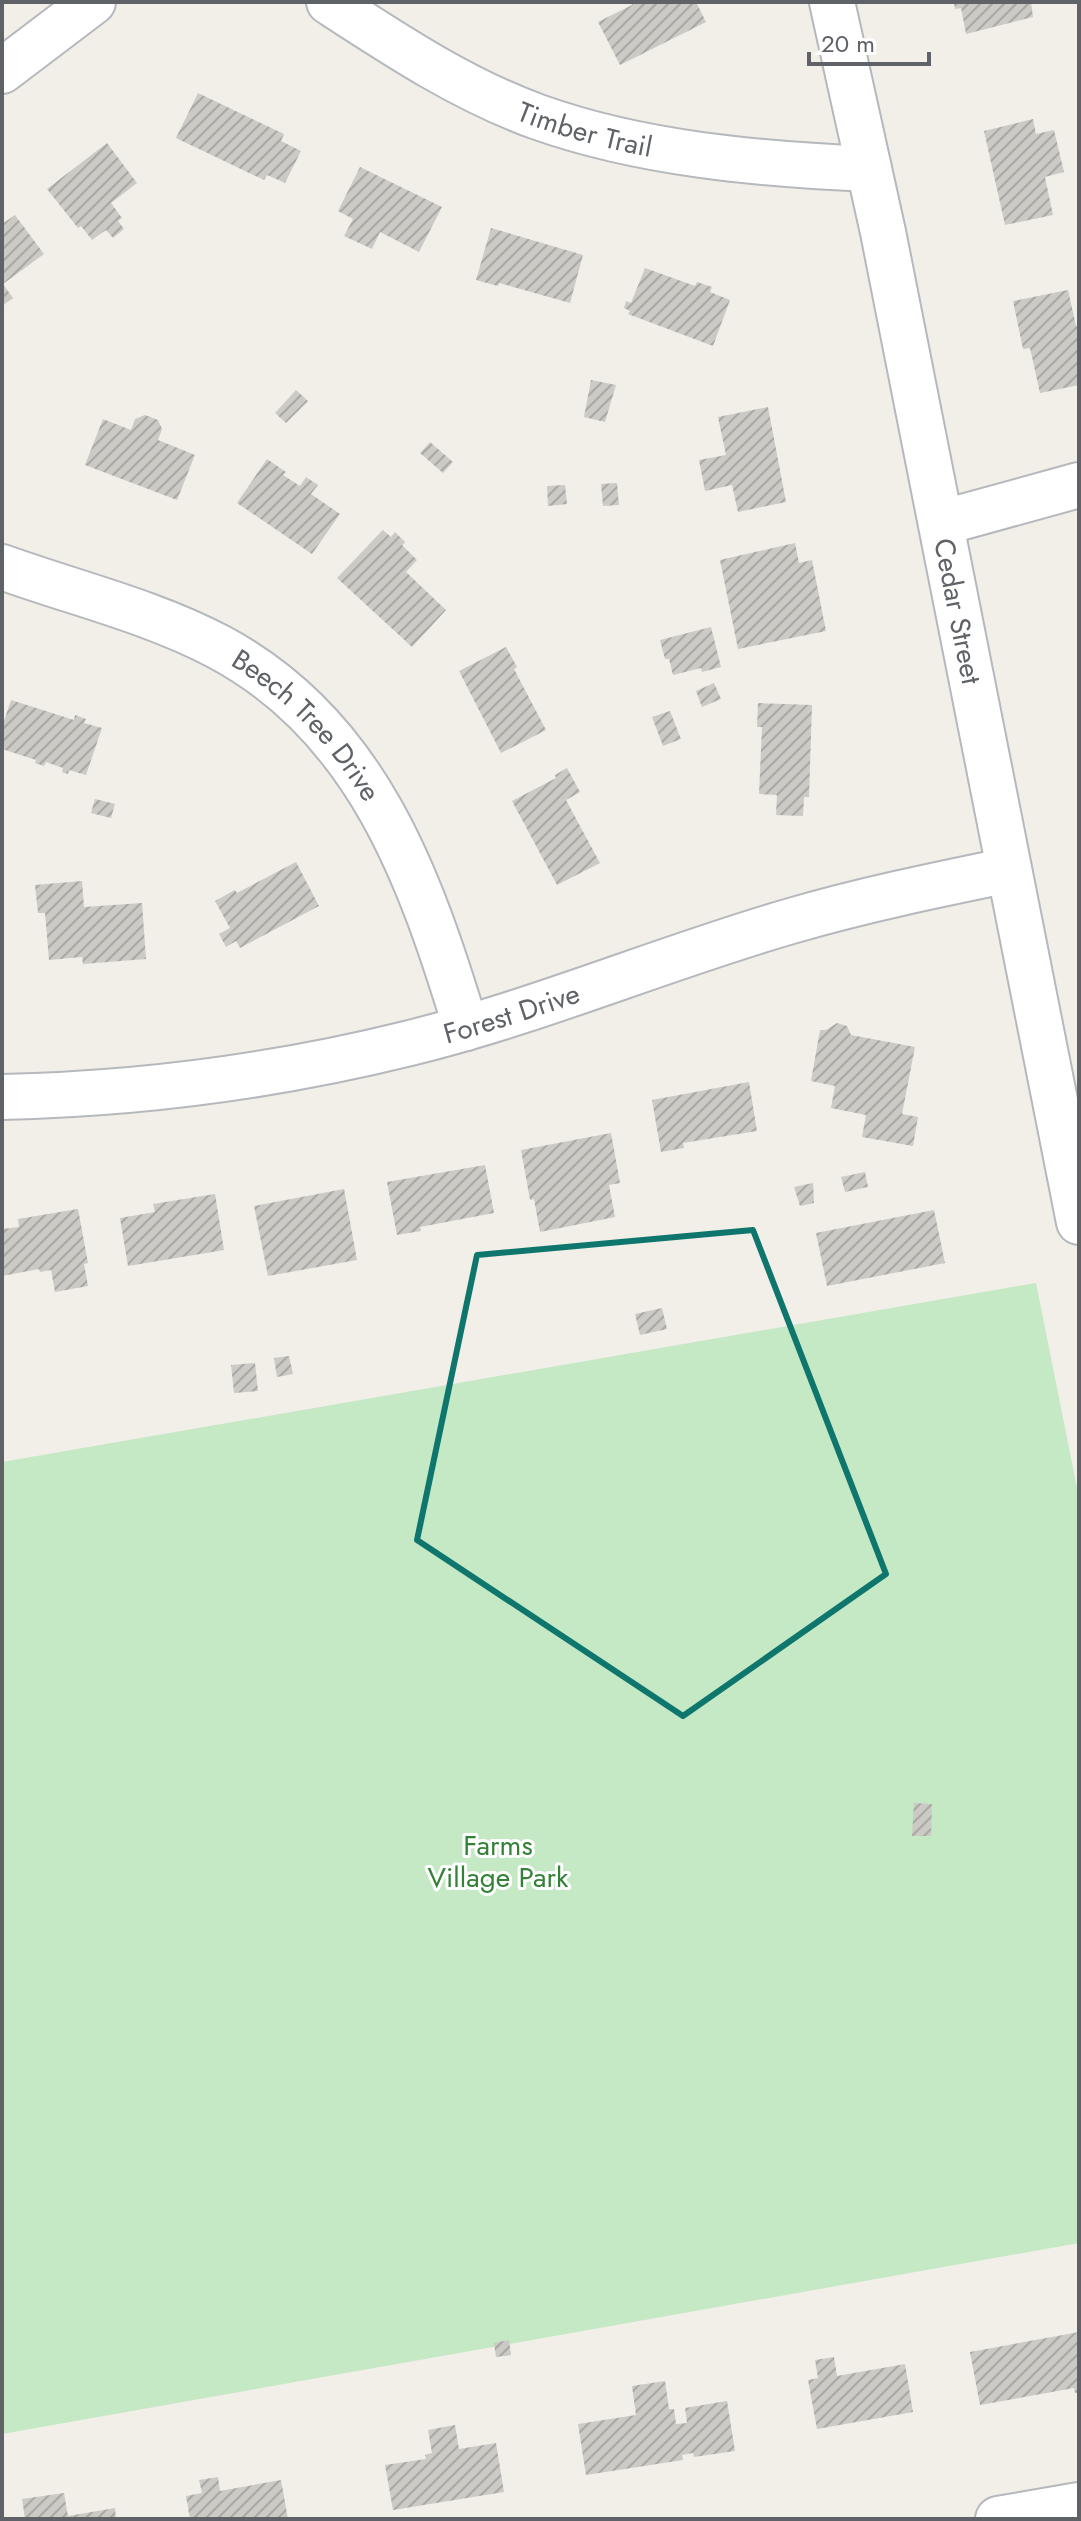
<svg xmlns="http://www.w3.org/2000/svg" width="1081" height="2521" font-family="Jost,sans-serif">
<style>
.park{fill:#c5e8c5}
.building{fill:url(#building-hatch)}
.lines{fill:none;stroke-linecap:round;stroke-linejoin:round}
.minor-casing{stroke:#b5b8bc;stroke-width:48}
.minor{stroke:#fff;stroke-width:44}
.marked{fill:none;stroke:#0f766e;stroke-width:6;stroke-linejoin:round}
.labels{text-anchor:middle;stroke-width:6;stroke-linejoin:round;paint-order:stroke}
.street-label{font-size:28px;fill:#5f6368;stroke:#fff}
.park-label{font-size:28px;fill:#348238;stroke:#fff}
</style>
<defs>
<pattern id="building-hatch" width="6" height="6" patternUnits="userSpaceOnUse" patternTransform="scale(2)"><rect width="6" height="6" fill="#cccac5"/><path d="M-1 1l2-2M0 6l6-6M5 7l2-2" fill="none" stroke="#a9a8a4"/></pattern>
</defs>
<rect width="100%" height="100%" fill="#f1efe8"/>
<path class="park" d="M1036,1283l43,215v745l-1077,191v-972z"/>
<g class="building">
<path d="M631,2h65l10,20 -86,43 -22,-43 34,-17z"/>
<path d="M954,2h77l2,15 -67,17 -5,-26 -6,1z"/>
<path d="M198,93l86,41 -3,7 20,10 -16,32 -18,-8 -3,5 -88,-42z"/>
<path d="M1033,119l3,15 18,-4 10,42 -19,5 8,38 -48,10 -21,-94z"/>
<path d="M107,143l30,40 -26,20 11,15 -4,3 6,8 -11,9 -7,-8 -14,10 -11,-14 -3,2 -31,-39z"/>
<path d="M360,167l82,40 -23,45 -39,-20 -8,17 -28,-13 9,-17 -15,-8z"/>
<path d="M15,215l29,39 -41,30 10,14 -11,8v-82z"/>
<path d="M491,228l92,27 -13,48 -71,-20 -1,3 -22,-6z"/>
<path d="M645,268l50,18 2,-4 15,5 -2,5 20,8 -17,46 -85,-32 2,-3 -6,-3 2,-7 5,2z"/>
<path d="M1068,290l8,36h3v59l-39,8 -10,-45 -7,1 -10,-48z"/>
<path d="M591,380l25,5 -11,37 -21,-5z"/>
<path d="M296,390l12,11 -22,22 -11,-10z"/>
<path d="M768,407l18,95 -48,10 -6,-27 -27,6 -6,-31 27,-5 -8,-38z"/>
<path d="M145,415l13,5 4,9 -4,11 37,15 -18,45 -92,-35 18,-46 28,11 4,-11z"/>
<path d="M430,442l23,20 -10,11 -23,-20z"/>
<path d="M267,459l19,13 -3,3 17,11 6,-9 12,8 -7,9 29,20 -28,40 -75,-51z"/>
<path d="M617,483l2,22 -16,1 -2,-22z"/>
<path d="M565,485l2,19 -19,2 -1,-20z"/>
<path d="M383,530l8,7 4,-5 10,10 -3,3 15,15 -11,12 40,38 -34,37 -75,-69z"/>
<path d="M795,543l4,20 13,-3 14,71 -88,18 -18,-89z"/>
<path d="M711,627l10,40 -19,5 -1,-4 -28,7 -4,-16h-4l-5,-19z"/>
<path d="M506,647l11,20 -3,2 32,61 -45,23 -42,-82z"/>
<path d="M714,683l7,16 -19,8 -6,-16z"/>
<path d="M11,700l63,20 1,-5 11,4 -2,4 18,5 -16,47 -17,-5 -1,4 -6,-2 1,-4 -17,-6 -2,4 -9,-3 1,-3 -34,-11v-22z"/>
<path d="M758,703l54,2 -3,92h-5l-1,19 -27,-1 1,-20 -18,-1 3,-67h-5z"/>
<path d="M670,711l11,28 -18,7 -11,-29z"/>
<path d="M567,768l13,24 -14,8 34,63 -43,22 -45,-84 44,-23 -1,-3z"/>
<path d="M95,799l20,5 -4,14 -20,-5z"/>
<path d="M296,862l23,44 -79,42 -4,-7 -10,6 -7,-13 11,-6 -15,-27 20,-11 2,3z"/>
<path d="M82,881l2,26 58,-4 4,56 -63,5 -1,-7 -33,3 -4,-47h-7l-3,-28z"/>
<path d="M837,1023l10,3 4,9 64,12 -13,67 16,3 -5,29 -51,-9 4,-22 -35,-7 4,-22 -24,-5 9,-51h6z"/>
<path d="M749,1082l8,49 -74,12 1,5 -23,4 -9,-52z"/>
<path d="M611,1133l9,50 -11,2 6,32 -75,15 -6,-33 -4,1 -9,-50z"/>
<path d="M485,1165l9,48 -74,14 1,4 -24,4 -10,-53z"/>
<path d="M865,1172l3,15 -23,5 -4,-15z"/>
<path d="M813,1183l1,20 -14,3 -6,-19z"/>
<path d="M344,1189l13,71 -89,16 -14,-70z"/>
<path d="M215,1194l9,56 -96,16 -8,-48 35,-6 -2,-8z"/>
<path d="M78,1209l10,54 -4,1 4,22 -33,6 -4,-22 -11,2 -1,-3 -37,7v-47l17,-2 -1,-8z"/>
<path d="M934,1210l11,53 -118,23 -11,-53z"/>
<path d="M662,1308l5,21 -27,6 -5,-21z"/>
<path d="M289,1356l4,18 -16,3 -3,-19z"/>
<path d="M255,1363l3,28 -24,2 -3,-28z"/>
<path d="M914,1803l18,1 -1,32h-19z"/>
<path d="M1079,2332v60l-4,1 -1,-5 -94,17 -10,-53z"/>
<path d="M509,2340l2,15 -15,2 -2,-14z"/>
<path d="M834,2357l3,19 68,-12 8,48 -96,17 -9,-49 10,-2 -3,-18z"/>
<path d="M665,2381l4,28h5l2,15 11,-1 -2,-15 42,-7 8,50 -41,6 -1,-4 -11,2 1,5 -97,15 -8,-51 58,-9 -4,-29z"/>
<path d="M455,2425l4,24 37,-6 8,49 -111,18 -8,-45 41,-6 -1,-4 7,-2 -4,-23z"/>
<path d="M218,2477l2,14 61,-11 7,39h-98l-4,-23 16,-3 -3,-13z"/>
<path d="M64,2493l4,23 47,-8 1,11h-91l-3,-20z"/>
</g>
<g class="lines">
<g class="minor-casing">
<g id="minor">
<path id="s1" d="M329,2c66,43 134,88 209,115 104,37 221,47 331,52"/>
<path id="s2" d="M832,2l51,230 196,990"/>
<path d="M2,71l91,-69"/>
<path d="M941,523l138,-38"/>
<path id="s3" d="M2,567c72,26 149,44 217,80 148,79 201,230 247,381"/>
<path id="s4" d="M2,1097c137,-3 275,-21 408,-54 130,-32 253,-85 381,-122 72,-21 145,-36 218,-51"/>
<path d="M998,2519l81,-14"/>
</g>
</g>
<use href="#minor" class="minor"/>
</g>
<path class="marked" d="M753,1230l133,344 -203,142 -266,-176 60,-285z"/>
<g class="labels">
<g class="street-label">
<text dy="10" stroke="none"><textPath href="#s1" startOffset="288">Timber Trail</textPath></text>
<text dy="10" stroke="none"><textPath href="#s2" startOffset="622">Cedar Street</textPath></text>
<text dy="10" stroke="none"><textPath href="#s3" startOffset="350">Beech Tree Drive</textPath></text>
<text dy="10" stroke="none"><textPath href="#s4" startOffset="518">Forest Drive</textPath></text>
</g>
<g class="park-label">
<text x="498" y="1855">Farms<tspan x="498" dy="32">Village Park</tspan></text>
</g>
</g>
<rect width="1081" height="2521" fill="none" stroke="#5f6368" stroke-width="8"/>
<path d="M809 52v12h120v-12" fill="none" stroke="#5f6368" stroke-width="4"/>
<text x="821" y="52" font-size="24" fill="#5f6368" stroke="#ffffff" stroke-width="6" paint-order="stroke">20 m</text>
</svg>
